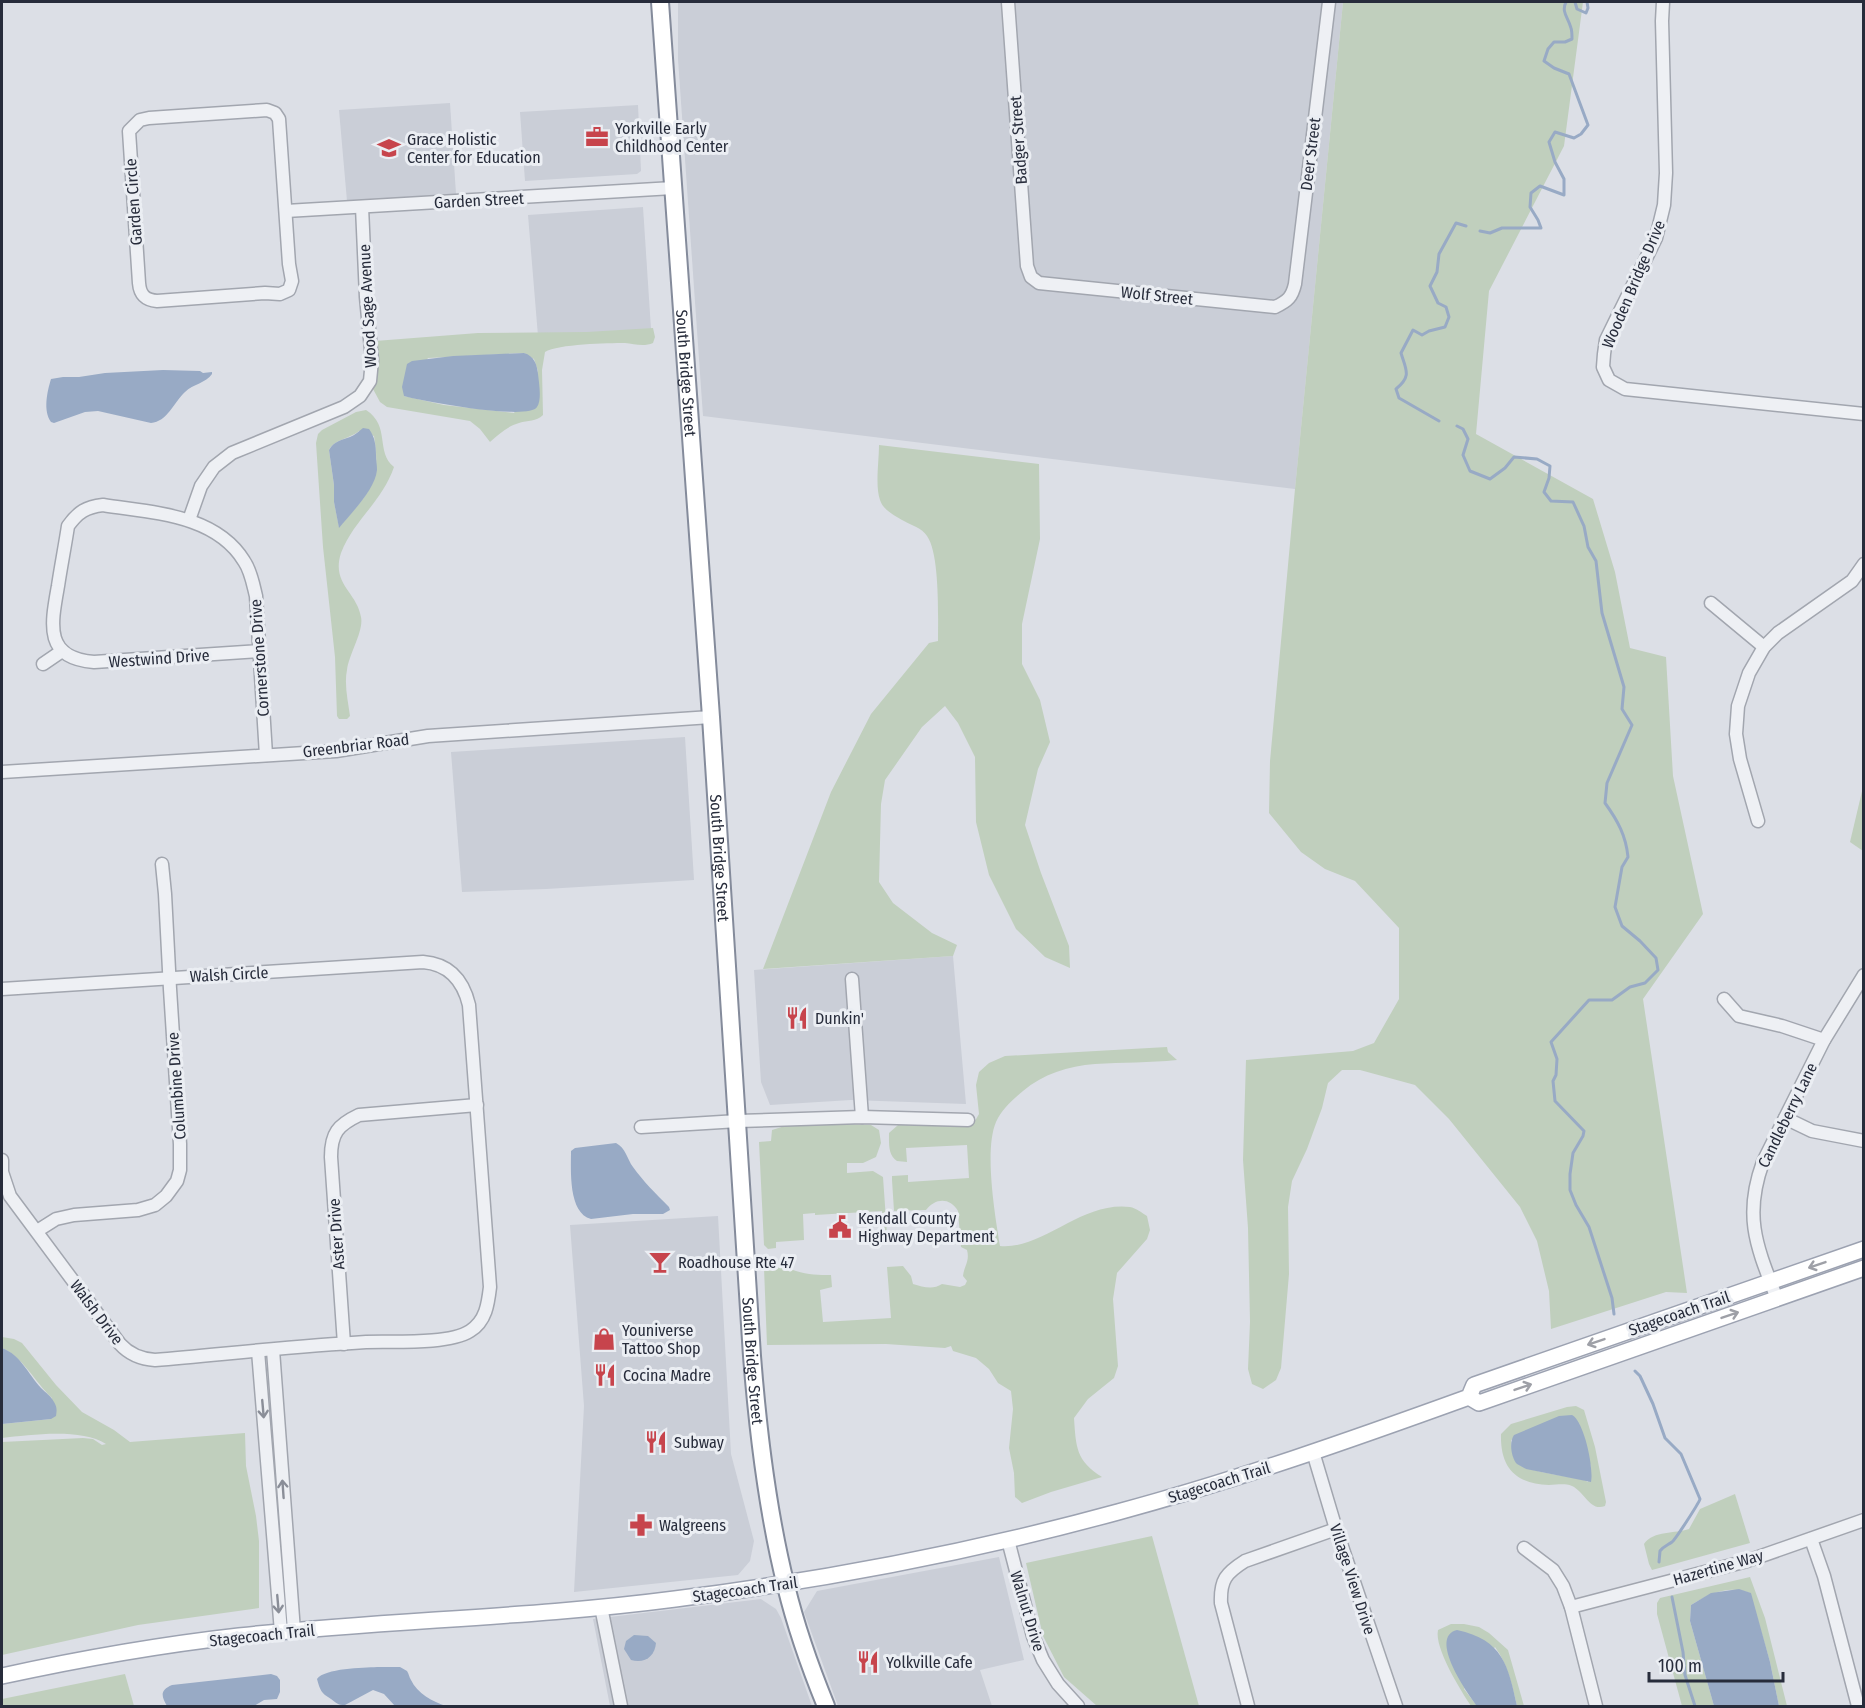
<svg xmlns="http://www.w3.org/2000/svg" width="1865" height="1708" font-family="'Fira Sans Condensed',sans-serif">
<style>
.built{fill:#caced7}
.green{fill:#c0cfbd;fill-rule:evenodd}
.water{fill:#98aac5}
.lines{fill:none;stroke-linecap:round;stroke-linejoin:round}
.stream{stroke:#98aac5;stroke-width:3}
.minor-casing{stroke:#a2a6af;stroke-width:15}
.major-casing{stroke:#9ca2b1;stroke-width:18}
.highway-casing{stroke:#848b9b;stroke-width:20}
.minor{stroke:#eef0f4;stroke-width:12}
.major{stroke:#fff;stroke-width:15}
.highway{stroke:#fff;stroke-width:16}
.oneway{stroke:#9ea0a7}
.oneway2{stroke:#8a8e98}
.labels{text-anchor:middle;stroke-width:6;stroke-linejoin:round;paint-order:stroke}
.poi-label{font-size:16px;fill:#272c3b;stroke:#ebeef3;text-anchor:start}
.street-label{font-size:16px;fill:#272c3b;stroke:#ebeef3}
</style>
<rect width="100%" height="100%" fill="#dcdfe6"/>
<g class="built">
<path d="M678,2h665l-48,487 -592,-73 -25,-357z"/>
<path d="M450,103l6,91 -109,7 -8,-91z"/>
<path d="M638,105l3,66 -4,3 -112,7 -5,-69z"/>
<path d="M643,207l8,122 -113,7 -10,-121z"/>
<path d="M685,737l9,143 -148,9 -84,3 -11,-140z"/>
<path d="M953,956l13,148 -115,-4 -81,5 -9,-23 -7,-112z"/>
<path d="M718,1216l13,238 23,87 -4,20 -12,14 -164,17 10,-186 -14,-181z"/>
<path d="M999,1557l25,103 -44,10 12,36h-154l-34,-94 13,-21z"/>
<path d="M761,1599l15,10 5,9 31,88h-202l-17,-87z"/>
</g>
<g class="green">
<path d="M1343,2h240l-19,144 -75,145 -13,143 117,65 22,73 15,76 36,9 7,119 30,138 -60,85 44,294 -21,-1 -115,37 -2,-38 -12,-50 -17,-34 -71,-88 -34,-34 -55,-15h-18l-14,13 -6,25 -15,41 -15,32 -4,26 1,67 -8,94 -5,12 -13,9 -11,-5 -4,-15 2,-47 -2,-94 -5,-68 3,-100 107,-9 21,-8 25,-44v-71l-44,-47 -30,-12 -24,-17 -32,-39 1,-52 25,-272z"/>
<path d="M653,328l2,9 -2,6c-9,4 -19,1 -28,0 -17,0 -67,1 -80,9l-3,18 1,45c-7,7 -15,5 -24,8 -11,3 -20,11 -29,19l-10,-13 -10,-8 -83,-14 -7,-5 -7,-13 2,-48 103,-8 109,-1zM524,353l10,6 4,12 -24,42 -70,-8 -40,-9 24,-38z"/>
<path d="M366,410c25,16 9,42 28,57 -12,35 -41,54 -53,86 -10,31 16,39 20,64 3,14 -12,37 -14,53 -3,14 1,31 3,46l-3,3h-8l-2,-3 -2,-59 -12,-110 -7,-104 2,-9 4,-4 34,-18zM359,431l15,5c8,47 -6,58 -35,91l-5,-25v-17l-5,-35c6,-11 20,-11 30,-19z"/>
<path d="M879,445l160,19 1,75 -18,85v40l18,36 10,42 -12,27 -13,56 16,48 28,73 1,22 -25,-11 -29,-28 -27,-54 -13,-53 -1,-65 -17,-34 -13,-17 -23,21 -37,53 -4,24 -2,78 14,21 39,30 25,12 -4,11 -190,13 68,-177 40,-78 58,-71 9,-2c0,-24 2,-87 -11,-105 -5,-8 -16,-11 -23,-15 -9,-5 -21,-11 -24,-21 -5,-14 -1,-39 -1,-55z"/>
<path d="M1863,787v64l-13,-9z"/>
<path d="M1167,1047l1,5 9,8c-27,3 -55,2 -82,4 -27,2 -52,10 -72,27 -11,9 -21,18 -27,31 -12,28 -1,93 4,124 43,4 81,-45 130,-39 6,1 12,6 17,9l3,14 -3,9 -30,34 -4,26 5,67 -4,12 -26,21 -14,19c2,29 2,43 28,59l-51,15 -29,11 -7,-6 -1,-24 -5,-25 4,-39 -2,-18 -13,-8 -9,-14 -13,-11 -23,-7 -2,-5 -6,2 -59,-4 -119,1 -3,-77 4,-5c11,0 18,5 28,8 12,4 23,4 35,4l1,12 -12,3 3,32 68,-4 -4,-51 16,-1 8,10 2,8c10,3 20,6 29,0l18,3 5,-2 2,-4 -4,-5c1,-10 7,-15 4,-26l-6,-3 -3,-36c-8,-14 -23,-13 -32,-1l-32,1 -2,-31v-4l16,-1v7l61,-4 -2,-33 -61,3 1,14 -10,-1c-9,-6 -8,-17 -8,-28l9,-8 74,1 7,-12 -3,-29 3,-13 10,-9 16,-7z"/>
<path d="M815,1123l56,2 8,5 2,13 -5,14 -13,6h-16v10l26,-2 10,6 4,57h-2l-3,-23 -67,4v-2l-12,1 1,26 -28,2v6l-8,1 -4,-4 -5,-103 12,-1 1,-11 16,-5z"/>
<path d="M2,1337l12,2 8,4 34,42 26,27 32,18 16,12 115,-9 1,33 10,50 3,25v67l-121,17 -136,30v-213l81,-4 10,1 9,6 4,-1c-25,-16 -75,-9 -104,-6v-14l49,-5 1,-21c-17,-16 -30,-42 -50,-50z"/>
<path d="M1576,1406l8,4 11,37 11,55 -1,4c-15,6 -20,-14 -33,-20 -8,-3 -15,-1 -23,-1 -34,-1 -49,-18 -48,-51l10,-10 56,-17zM1579,1423l12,44 -3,15 -4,-2c-13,-3 -60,-9 -67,-17 -5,-5 -5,-16 -6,-23z"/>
<path d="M1735,1494l15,49 -98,27 -3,-6 -5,-20c10,-14 31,-10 45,-15l11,-20z"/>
<path d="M1152,1536l47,170h-102l-33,-29 -21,-41 -17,-73z"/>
<path d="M1750,1577l15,41 22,88h-8l-9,-44 -20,-69c-22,-8 -39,0 -59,12l-1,16 24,85h-32l-25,-92v-11l3,-5z"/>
<path d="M1451,1624h13l15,3 10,6 19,17 16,56h-7c-5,-21 -9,-41 -22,-59l-31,42 13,17h-6c-10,-15 -37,-58 -33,-76z"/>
<path d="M125,1674l9,32h-132v-7z"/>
</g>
<g class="water">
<path d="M524,353c10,3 13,11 14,21 1,9 4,26 -1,33 -8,14 -116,-6 -133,-11l-2,-9 5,-23 5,-3 41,-5z"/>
<path d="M163,370l37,1 3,2 9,-1v2c-6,9 -19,10 -27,18 -11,10 -18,30 -34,31l-53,-12 -13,1 -31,11 -3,-1c-8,-11 -4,-30 0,-43l12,-2h16l26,-4z"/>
<path d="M363,428l6,1c6,8 7,17 7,26 0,5 1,10 1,15 -2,20 -26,43 -38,58l-5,-26v-17l-5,-35c5,-9 13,-10 21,-13 5,-2 9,-6 13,-9z"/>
<path d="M616,1143c10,5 11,16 17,24 10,14 23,27 36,40l1,3 -7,4h-30l-42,5c-23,-6 -20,-49 -20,-68l4,-3z"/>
<path d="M2,1348c19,7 26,26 39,40 5,5 10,8 13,14 3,5 3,8 2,14l-5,3 -49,5z"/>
<path d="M1572,1415c12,6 22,53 19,67l-65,-13c-3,-2 -6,-3 -9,-5 -6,-7 -8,-22 -3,-29l45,-19z"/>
<path d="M1739,1589l12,4 19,69 9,44h-65l-24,-85 1,-16 20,-12z"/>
<path d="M1457,1630c46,10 51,35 60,76h-40c-10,-13 -49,-69 -20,-76z"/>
<path d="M634,1635l14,1 8,7c-1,13 -11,21 -25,17l-7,-11 2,-8z"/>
<path d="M377,1667h23l7,4c2,3 2,6 4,9 6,13 22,22 35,26h-51l-11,-12 -11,-4 -28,15c-8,0 -8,-2 -14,-6 -10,-6 -11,-9 -14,-20 8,-11 46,-11 60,-12z"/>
<path d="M271,1674l6,2 3,4v12l-3,7 -13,1 -10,6h-87c-6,-10 -7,-16 5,-21z"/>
</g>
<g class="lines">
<g class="stream">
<path d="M1575,2l2,7 9,4 2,-5 -1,-6"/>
<path d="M1480,231l10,2 12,-5h39l-3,-8 -8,-13 1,-14 9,-7 24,9v-16l-9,-17 -6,-20 6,-10 19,6 7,-4 7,-9 -19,-51 -15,-6 -10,-7 4,-12 6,-7h11l7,-3c0,-4 0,-8 -1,-11 -3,-11 -10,-16 -5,-26"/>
<path d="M1439,421l-40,-23 -3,-9c16,-13 10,-19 5,-36l12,-23 9,5 7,-4 16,-4 4,-10 -3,-10 -8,-4 -8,-17 7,-14 2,-18 17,-31 10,3"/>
<path d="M1457,426l6,3 5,10 -5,16 7,16 20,8 15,-11 9,-11 23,2 13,7 -1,12 -5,14 7,9 22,1 11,24 4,21 8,14 6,52 22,74 -2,22 10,16 -25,58 -2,20c13,18 21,33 23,54l-6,10 -7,40 7,19 18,15 16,17 2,12 -13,13 -15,4 -18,13h-23l-38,42 6,17 -1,16 -3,6 2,20 29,30 -1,5 -10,17 -3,21v16l6,15 13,22 23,71 2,16"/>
<path d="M1635,1371l5,5 13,28 12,34 16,16 19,45c-1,4 -25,41 -28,43 -4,3 -8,4 -12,9l-1,11"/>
<path d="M1672,1597l11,55 2,23 10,31"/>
</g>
<g class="minor-casing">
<g id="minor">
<path d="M1008,2l19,264 4,11 8,6 236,24c13,-6 17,-10 20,-23l34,-282"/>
<path d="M1663,2l-1,19 4,152 -2,32 -8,33 -50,102 -2,14 -1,13 6,13 16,9 239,25"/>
<path d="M267,110l8,3 4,6 10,145 3,17 -3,9 -9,4 -15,-1 -108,8c-12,-1 -17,-6 -18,-18l-10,-152 11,-11 9,-2z"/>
<path d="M286,211l387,-23"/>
<path d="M189,520l12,-34 13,-19 18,-14 112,-46 16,-11 10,-15 2,-21 -6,-63 -4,-90"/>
<path d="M1711,603l53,44"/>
<path d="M259,651l-165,11c-50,-4 -43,-37 -36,-76 3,-20 7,-40 10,-60 10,-14 18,-19 35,-21 49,8 112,9 141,56 7,10 9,23 12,35l10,159"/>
<path d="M43,664l19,-13"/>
<path d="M2,772l334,-21 92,-15 283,-19"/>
<path d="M1758,821l-18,-62 -4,-25 2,-28 11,-33 15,-26 14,-14 74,-52 12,-17"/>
<path d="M852,979l10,138"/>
<path d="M2,989l421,-27c26,2 40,18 46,43l21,282c-2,17 -4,34 -20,44 -22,14 -78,10 -104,11 -71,4 -141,12 -211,18 -15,-1 -26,-6 -35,-16l-110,-148 -8,-24v-12"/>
<path d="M1724,999l15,17 43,10 42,14"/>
<path d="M1785,1118l27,13 52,10"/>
<path d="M641,1127l97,-6 124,-4 106,3"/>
<path d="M37,1231l19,-12 18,-4 64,-5 17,-5 11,-9 11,-15 3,-11v-26l-10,-155 -5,-95 -3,-30"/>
<path d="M1777,1299c-20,-52 -34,-82 -14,-137l61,-122 40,-65"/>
<path d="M344,1344l-13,-187c0,-24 7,-32 28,-42l118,-10"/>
<path d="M273,1350l21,281"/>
<path d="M258,1351l23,281"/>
<path d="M1313,1452l23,77 60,177"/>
<path d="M1811,1539l13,37 34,130"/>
<path d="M1008,1540l25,96 10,24 15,24 20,22"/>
<path d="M1524,1548l29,22 10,16 8,21 25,99"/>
<path d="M601,1607l20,99"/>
<path d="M1571,1607l176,-46 117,-41"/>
<path d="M1248,1706l-27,-103c-1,-23 5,-30 24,-42l91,-32"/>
</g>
</g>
<g class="major-casing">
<g id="major">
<path d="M1469,1397l10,6 385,-135"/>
<path d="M2,1676c78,-17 157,-31 237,-40 145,-16 291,-18 436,-37 149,-19 297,-47 443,-87 119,-32 235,-73 351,-115l5,-12 390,-136"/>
</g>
</g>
<g class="highway-casing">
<g id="highway">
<path id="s1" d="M660,2l51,715 41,639c6,77 15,154 34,230 10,41 24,81 40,120"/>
</g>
</g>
<use href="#minor" class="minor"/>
<use href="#major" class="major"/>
<use href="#highway" class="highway"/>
</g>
<defs><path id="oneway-shaft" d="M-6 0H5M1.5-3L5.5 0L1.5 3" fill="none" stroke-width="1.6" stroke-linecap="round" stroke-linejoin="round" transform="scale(1.5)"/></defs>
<g class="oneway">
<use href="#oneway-shaft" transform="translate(1817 1265) rotate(161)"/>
<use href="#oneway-shaft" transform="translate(1730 1315) rotate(-19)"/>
<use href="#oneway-shaft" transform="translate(1596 1342) rotate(161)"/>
<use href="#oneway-shaft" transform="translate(1523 1387) rotate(-19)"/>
</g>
<g class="oneway2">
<use href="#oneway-shaft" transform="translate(263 1409) rotate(85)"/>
<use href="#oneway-shaft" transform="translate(283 1489) rotate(-94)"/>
<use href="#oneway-shaft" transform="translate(278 1604) rotate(85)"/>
</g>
<defs>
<g id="office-bare" transform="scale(1.8)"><path d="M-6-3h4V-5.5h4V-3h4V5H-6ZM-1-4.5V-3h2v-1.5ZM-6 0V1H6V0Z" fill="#c7444c" stroke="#ebeef3" stroke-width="2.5" paint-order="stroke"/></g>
<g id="school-bare" transform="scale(1.8)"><path d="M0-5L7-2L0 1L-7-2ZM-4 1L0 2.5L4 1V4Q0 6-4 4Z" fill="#c7444c" stroke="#ebeef3" stroke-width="2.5" paint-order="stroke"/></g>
<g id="restaurant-bare" transform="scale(1.8)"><path d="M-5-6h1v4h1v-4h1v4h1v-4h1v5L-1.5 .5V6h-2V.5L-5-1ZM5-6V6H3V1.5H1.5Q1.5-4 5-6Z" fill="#c7444c" stroke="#ebeef3" stroke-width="2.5" paint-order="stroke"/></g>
<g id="civic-bare" transform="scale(1.8)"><path d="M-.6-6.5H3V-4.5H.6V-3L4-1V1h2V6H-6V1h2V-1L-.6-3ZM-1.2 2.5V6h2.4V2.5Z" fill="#c7444c" stroke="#ebeef3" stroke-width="2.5" paint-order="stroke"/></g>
<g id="bar-bare" transform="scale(1.8)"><path d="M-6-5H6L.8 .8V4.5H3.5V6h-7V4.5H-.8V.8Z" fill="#c7444c" stroke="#ebeef3" stroke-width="2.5" paint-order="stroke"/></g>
<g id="shop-bare" transform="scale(1.8)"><path d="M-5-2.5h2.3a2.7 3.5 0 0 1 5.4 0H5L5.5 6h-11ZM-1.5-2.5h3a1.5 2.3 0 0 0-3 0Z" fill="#c7444c" stroke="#ebeef3" stroke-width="2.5" paint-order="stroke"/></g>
<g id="pharmacy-bare" transform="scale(1.8)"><path d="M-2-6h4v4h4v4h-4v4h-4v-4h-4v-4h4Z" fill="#c7444c" stroke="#ebeef3" stroke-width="2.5" paint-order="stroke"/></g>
</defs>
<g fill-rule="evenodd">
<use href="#office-bare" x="597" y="137"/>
<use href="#school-bare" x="389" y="148"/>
<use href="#restaurant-bare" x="797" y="1018"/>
<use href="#civic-bare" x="840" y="1227"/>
<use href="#bar-bare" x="660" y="1262"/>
<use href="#shop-bare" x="604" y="1339"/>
<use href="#restaurant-bare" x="605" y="1375"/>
<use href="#restaurant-bare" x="656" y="1442"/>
<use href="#pharmacy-bare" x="641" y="1525"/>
<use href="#restaurant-bare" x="868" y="1662"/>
</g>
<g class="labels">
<g class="poi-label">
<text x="615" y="134">Yorkville Early<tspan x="615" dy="18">Childhood Center</tspan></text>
<text x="407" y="145">Grace Holistic<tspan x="407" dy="18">Center for Education</tspan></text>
<text x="815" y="1024">Dunkin'</text>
<text x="858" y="1224">Kendall County<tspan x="858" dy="18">Highway Department</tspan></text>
<text x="678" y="1268">Roadhouse Rte 47</text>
<text x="622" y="1336">Youniverse<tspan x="622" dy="18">Tattoo Shop</tspan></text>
<text x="623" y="1381">Cocina Madre</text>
<text x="674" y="1448">Subway</text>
<text x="659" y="1531">Walgreens</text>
<text x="886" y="1668">Yolkville Cafe</text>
</g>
<g class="street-label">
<text transform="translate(1018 140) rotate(-94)" y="6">Badger Street</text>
<text transform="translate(1310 154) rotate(-83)" y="6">Deer Street</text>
<text transform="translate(479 200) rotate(-3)" y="6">Garden Street</text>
<text transform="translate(133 202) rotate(-94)" y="6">Garden Circle</text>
<text transform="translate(1633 284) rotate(-67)" y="6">Wooden Bridge Drive</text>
<text transform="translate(1157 295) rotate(6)" y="6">Wolf Street</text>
<text transform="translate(367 306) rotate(-93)" y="6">Wood Sage Avenue</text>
<text dy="6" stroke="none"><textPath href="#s1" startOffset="372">South Bridge Street</textPath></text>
<text transform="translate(159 658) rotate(-4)" y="6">Westwind Drive</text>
<text transform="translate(259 658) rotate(-94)" y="6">Cornerstone Drive</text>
<text transform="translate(356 745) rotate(-7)" y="6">Greenbriar Road</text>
<text dy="6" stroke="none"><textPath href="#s1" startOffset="858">South Bridge Street</textPath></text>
<text transform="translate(229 974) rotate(-3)" y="6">Walsh Circle</text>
<text transform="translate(176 1086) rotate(-94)" y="6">Columbine Drive</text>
<text transform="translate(1787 1115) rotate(-64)" y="6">Candleberry Lane</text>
<text transform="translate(336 1234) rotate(-94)" y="6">Aster Drive</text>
<text transform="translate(97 1312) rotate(53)" y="6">Walsh Drive</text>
<text transform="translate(1679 1313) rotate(-19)" y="6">Stagecoach Trail</text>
<text dy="6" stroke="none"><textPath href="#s1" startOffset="1362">South Bridge Street</textPath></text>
<text transform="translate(1219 1482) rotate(-17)" y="6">Stagecoach Trail</text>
<text transform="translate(1718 1567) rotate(-16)" y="6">Hazertine Way</text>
<text transform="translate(1353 1579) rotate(72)" y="6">Village View Drive</text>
<text transform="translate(745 1589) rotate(-8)" y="6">Stagecoach Trail</text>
<text transform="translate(1028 1611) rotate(73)" y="6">Walnut Drive</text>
<text transform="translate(262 1635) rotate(-6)" y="6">Stagecoach Trail</text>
</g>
</g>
<rect width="1865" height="1708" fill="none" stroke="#272c3b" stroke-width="6"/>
<path d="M1649 1672v9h134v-9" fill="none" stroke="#272c3b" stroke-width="3"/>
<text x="1658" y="1672" font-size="18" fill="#272c3b" stroke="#ebeef3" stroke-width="4.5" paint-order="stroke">100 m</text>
</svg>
